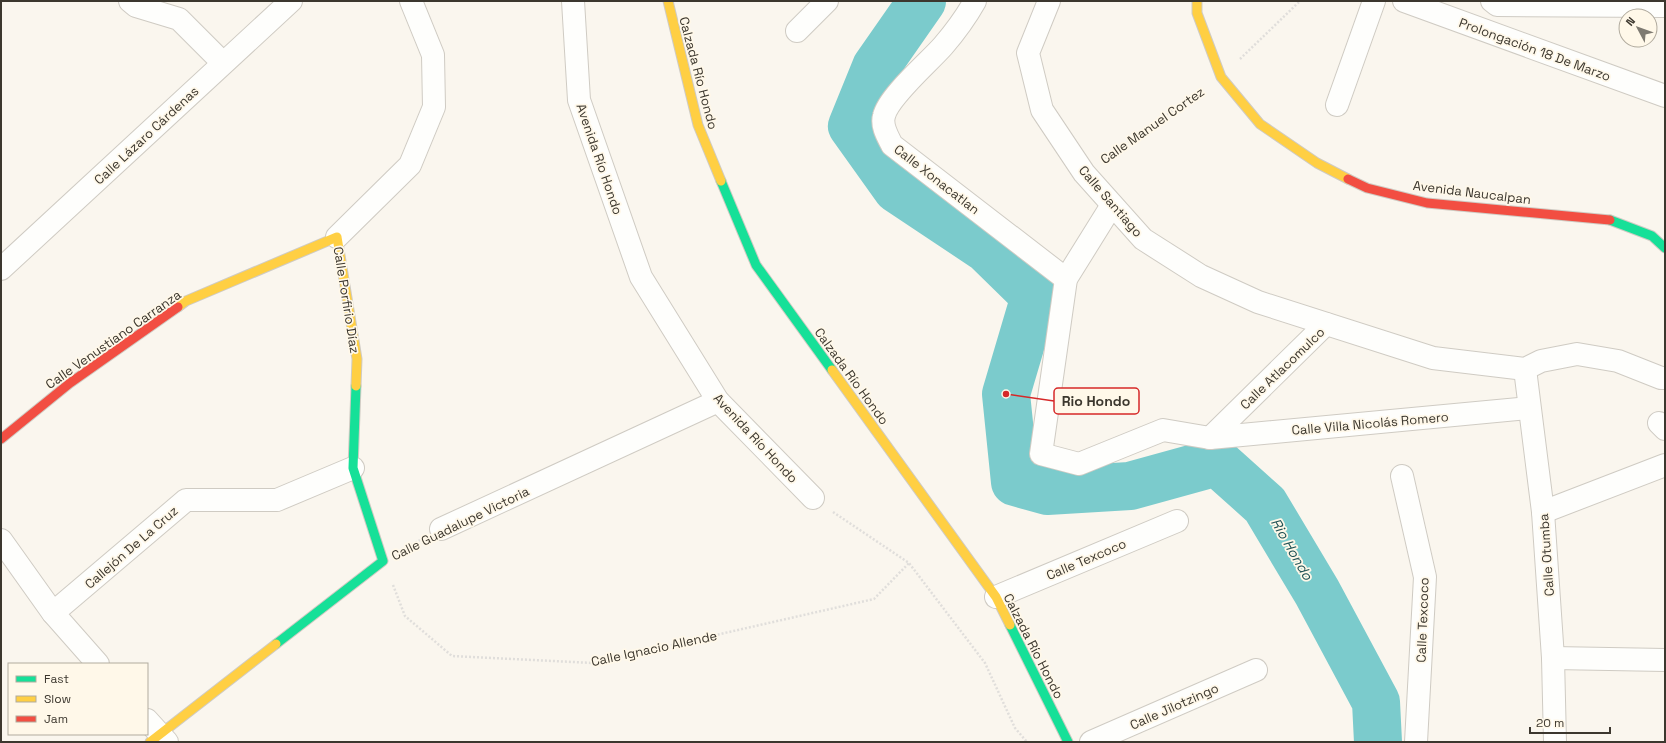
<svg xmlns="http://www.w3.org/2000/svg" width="1666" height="743" font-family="'Space Grotesk',sans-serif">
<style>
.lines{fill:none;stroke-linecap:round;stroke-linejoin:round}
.river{stroke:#7bcbcc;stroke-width:48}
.street-casing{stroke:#cfcbc3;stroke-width:24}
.fast-casing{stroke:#cfcbc3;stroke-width:11}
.slow-casing{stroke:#cfcbc3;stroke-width:11}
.jam-casing{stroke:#cfcbc3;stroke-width:11}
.path{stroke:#e0dedb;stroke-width:2.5;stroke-dasharray:2 2;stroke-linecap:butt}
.street{stroke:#fefefc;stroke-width:22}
.fast{stroke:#16e098;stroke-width:9}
.slow{stroke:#ffcf43;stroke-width:9}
.jam{stroke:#f24e42;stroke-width:9}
.labels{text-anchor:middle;stroke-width:3.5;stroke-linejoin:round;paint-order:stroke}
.street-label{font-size:13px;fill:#3c372e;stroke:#fff8e9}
.water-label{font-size:14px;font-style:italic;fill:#205255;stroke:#fff8e9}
.leader{fill:none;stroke:#d62828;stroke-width:1.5}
.callout-dot{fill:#d62828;stroke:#fff8e9;stroke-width:1.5}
.callout{fill:#fff8e9;stroke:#d62828;stroke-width:1.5}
.callout-label{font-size:14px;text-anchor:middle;font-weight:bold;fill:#3c372e}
</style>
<rect width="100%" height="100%" fill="#faf6ee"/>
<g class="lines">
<path class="river" d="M922,1l-46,66 -24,59 45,63 90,60 48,47 -29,98 9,88 32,9 83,-5 87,-24 48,43 52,87 59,110 2,40"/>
<g class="street-casing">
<g id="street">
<path d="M130,1l6,5 43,13 44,44"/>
<path d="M573,1l6,99 62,177 77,124 95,97"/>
<path d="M975,1c-9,16 -20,31 -32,45 -14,16 -55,51 -59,70 -3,10 4,21 8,29l174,134"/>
<path d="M1049,1l-21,52 14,57 42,63 59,66 58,37 57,26 175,56 92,11 16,-8 36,-7 41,7 43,17h4"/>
<path d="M1404,1l261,95"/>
<path d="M1492,1l5,4 168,1"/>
<path d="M797,31l30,-30"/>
<path d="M1337,105l37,-104"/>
<path d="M1112,205l-46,74 -25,175 38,10 84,-34 47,8 319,-30"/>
<path d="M337,237l73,-72 24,-58 -1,-52 -22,-54"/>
<path d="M1,269l290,-268"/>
<path d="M1525,369l18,143 10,146 2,84"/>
<path d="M1659,423l6,6"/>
<path d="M1210,438l116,-114"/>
<path d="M1402,476l23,101 -9,165"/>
<path d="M1543,512l122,-47"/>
<path d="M441,529l277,-128"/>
<path d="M1,540l52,73 45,51"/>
<path d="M996,597l181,-76"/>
<path d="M53,613l133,-113h91l76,-32"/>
<path d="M1553,658l112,2"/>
<path d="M147,720l20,22"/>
<path d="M1091,742l165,-72"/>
</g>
</g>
<g class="fast-casing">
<g id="fast">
<path d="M721,181l35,84 76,105"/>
<path d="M1610,220l42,16 13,12"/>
<path d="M1010,625l58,117"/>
<path d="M276,644l107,-83 -30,-93 3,-82"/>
</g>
</g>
<g class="slow-casing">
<g id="slow">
<path d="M668,1l30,124 23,56"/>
<path d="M1197,1v12l24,64 39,47 57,39 31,16"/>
<path d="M178,307l8,-6 151,-64 20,122 -1,27"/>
<path d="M832,370l164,227 14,28"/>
<path d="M150,742l126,-98"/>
</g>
</g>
<g class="jam-casing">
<g id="jam">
<path d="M1348,179l19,9 60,15 183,17"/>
<path d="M1,439l69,-56 108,-76"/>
</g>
</g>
<g class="path">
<path d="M1240,59l60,-58"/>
<path d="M1105,158l96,-67"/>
<path d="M833,512l76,51 76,100 30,65 12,14"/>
<path d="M405,549l15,-9"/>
<path d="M393,585l12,31 47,40 141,7 281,-64 35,-36"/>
</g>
<use href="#street" class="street"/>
<use href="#fast" class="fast"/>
<use href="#slow" class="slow"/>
<use href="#jam" class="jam"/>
</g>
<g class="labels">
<g class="street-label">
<text transform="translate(1535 49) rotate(20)" y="5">Prolongación 18 De Marzo</text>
<text transform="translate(699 73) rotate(75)" y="5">Calzada Río Hondo</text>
<text transform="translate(1152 125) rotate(-35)" y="5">Calle Manuel Cortez</text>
<text transform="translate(146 135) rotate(-43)" y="5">Calle Lázaro Cárdenas</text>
<text transform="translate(600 159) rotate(71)" y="5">Avenida Río Hondo</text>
<text transform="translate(937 179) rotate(38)" y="5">Calle Xonacatlan</text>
<text transform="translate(1472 192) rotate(7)" y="5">Avenida Naucalpan</text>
<text transform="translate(1111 201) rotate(49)" y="5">Calle Santiago</text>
<text transform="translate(347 300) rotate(81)" y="5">Calle Porfirio Díaz</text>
<text transform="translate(113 339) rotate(-35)" y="5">Calle Venustiano Carranza</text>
<text transform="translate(1282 368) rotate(-44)" y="5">Calle Atlacomulco</text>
<text transform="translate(852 376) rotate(54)" y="5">Calzada Río Hondo</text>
<text transform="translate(1370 423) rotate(-5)" y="5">Calle Villa Nicolás Romero</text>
<text transform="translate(756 438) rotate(47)" y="5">Avenida Río Hondo</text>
<text transform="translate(460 523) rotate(-26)" y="5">Calle Guadalupe Victoria</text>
<text transform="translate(131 547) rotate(-41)" y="5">Callejón De La Cruz</text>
<text transform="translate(1546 555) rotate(-94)" y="5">Calle Otumba</text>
<text transform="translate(1086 559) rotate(-23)" y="5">Calle Texcoco</text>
<text transform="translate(1422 620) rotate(-88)" y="5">Calle Texcoco</text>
<text transform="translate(1034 646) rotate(63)" y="5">Calzada Río Hondo</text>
<text transform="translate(654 648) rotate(-12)" y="5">Calle Ignacio Allende</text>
<text transform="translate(1174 706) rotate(-24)" y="5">Calle Jilotzingo</text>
</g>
<g class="water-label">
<text transform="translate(1292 549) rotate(60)" y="5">Rio Hondo</text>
</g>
</g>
<path class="leader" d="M1006 394L1054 401"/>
<circle class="callout-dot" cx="1006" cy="394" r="4"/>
<rect class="callout" x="1054" y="388" width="85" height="26" rx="4"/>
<g class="callout-label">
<text x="1096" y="406">Rio Hondo</text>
</g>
<rect width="1666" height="743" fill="none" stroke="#3c372e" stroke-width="4"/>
<rect x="8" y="663" width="140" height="72" fill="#fff8e9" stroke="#b1ab9e"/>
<rect x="16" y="676" width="20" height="6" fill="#16e098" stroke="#b1ab9e"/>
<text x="44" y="683" font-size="12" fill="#3c372e">Fast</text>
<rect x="16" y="696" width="20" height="6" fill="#ffcf43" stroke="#b1ab9e"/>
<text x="44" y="703" font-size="12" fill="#3c372e">Slow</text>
<rect x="16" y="716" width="20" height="6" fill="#f24e42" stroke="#b1ab9e"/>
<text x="44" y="723" font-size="12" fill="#3c372e">Jam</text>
<g transform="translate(1638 28) rotate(311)"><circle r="19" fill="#fff8e9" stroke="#b1ab9e"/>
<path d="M0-3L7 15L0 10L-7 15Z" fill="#7e7a71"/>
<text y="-6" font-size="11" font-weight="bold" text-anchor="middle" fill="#3c372e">N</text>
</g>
<path d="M1530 727v6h80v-6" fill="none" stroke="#3c372e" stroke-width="2"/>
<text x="1536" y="727" font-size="12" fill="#3c372e" stroke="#fff8e9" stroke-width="3" paint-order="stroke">20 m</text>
</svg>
